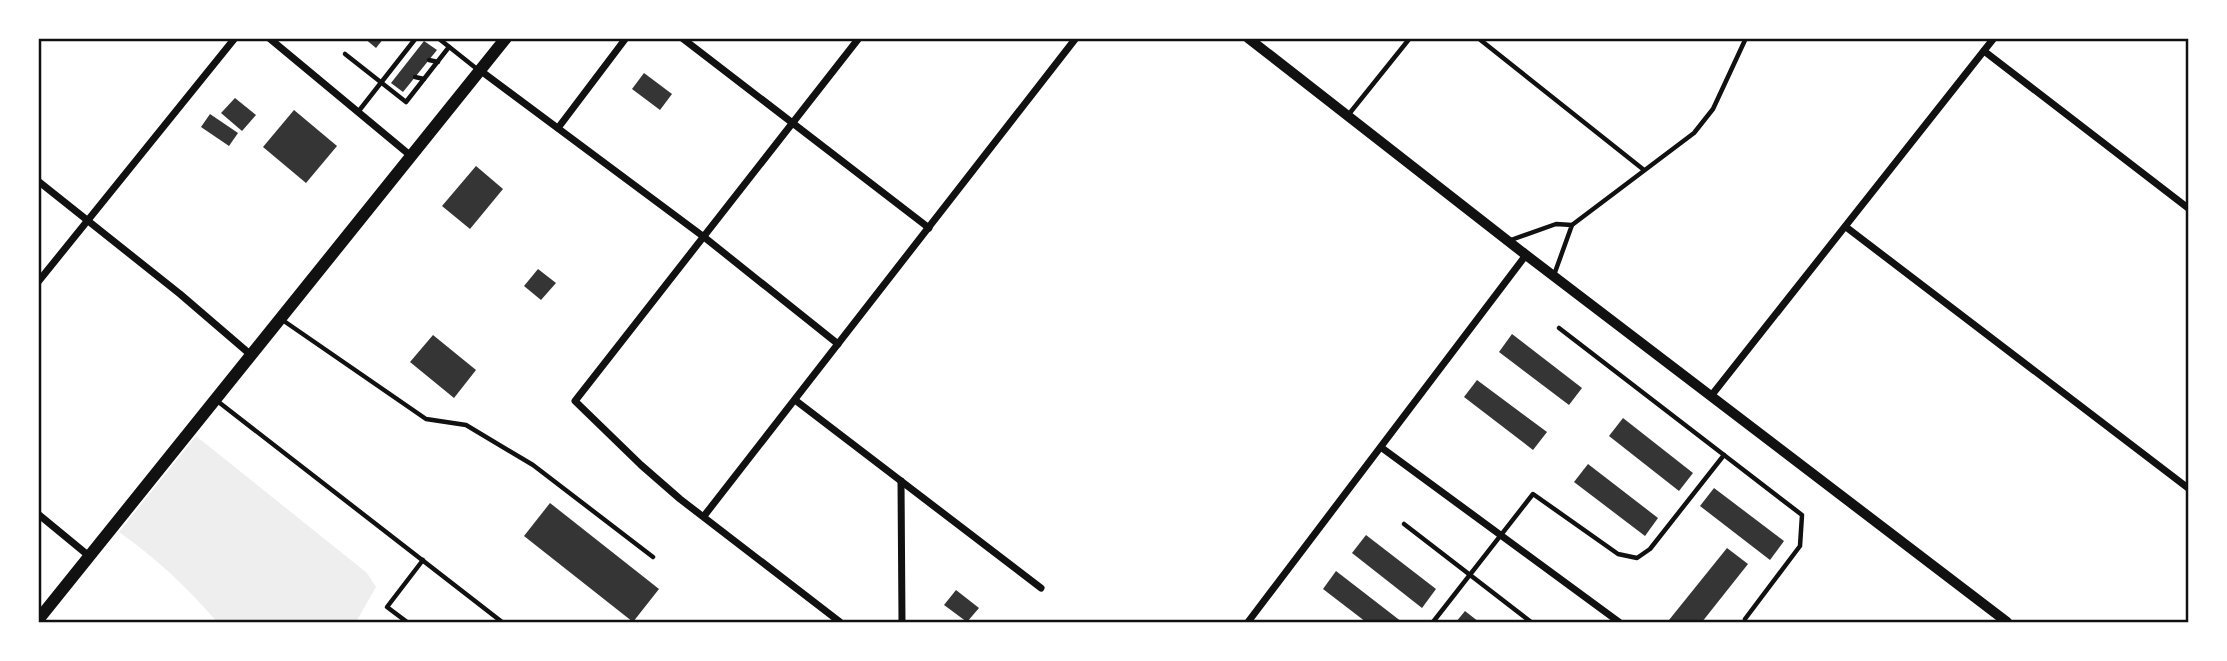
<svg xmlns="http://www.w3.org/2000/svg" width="2227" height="661" font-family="Karla,sans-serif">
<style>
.green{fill:#eee}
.building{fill:#353535}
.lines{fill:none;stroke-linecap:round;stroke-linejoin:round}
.service{stroke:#111;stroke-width:4.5}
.minor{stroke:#111;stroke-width:7}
.tertiary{stroke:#111;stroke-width:10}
.secondary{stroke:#111;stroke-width:12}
.neatline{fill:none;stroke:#111;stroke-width:2.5}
</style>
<rect width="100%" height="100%" fill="#fff"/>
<path class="green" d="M196,436l171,137 9,14 -20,35h-139c-29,-34 -61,-64 -98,-90z"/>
<g class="building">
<path d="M364,38h20l-8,10z"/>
<path d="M424,41l13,9 -34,42 -12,-9z"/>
<path d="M644,73l28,21 -12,16 -28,-21z"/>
<path d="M235,98l21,17 -14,16 -21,-18z"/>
<path d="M294,110l43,36 -31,37 -43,-36z"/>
<path d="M210,114l28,19 -9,13 -28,-19z"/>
<path d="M476,166l27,23 -33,40 -28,-23z"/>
<path d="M538,269l18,14 -15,17 -17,-14z"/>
<path d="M1512,334l70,54 -13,17 -70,-53z"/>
<path d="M433,335l43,35 -22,28 -44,-36z"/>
<path d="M1477,380l70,52 -14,18 -69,-53z"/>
<path d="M1623,418l70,55 -14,18 -70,-55z"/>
<path d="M1588,464l70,54 -13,18 -71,-54z"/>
<path d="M1714,488l70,53 -14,19 -70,-54z"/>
<path d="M550,503l109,86 -26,33 -109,-86z"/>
<path d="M1366,535l70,54 -14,19 -70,-55z"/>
<path d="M1727,548l21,16 -46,58h-29l-4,-2z"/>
<path d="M1336,571l66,51h-36l-43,-33z"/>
<path d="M956,590l23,18 -12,14 -23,-17z"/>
<path d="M1465,611l14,11h-23z"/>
</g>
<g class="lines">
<g class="service">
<path d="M438,38l39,31"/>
<path d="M1478,38l166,132"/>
<path d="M345,54l61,48 43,-55"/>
<path d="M429,60l9,2"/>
<path d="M415,77l9,2"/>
<path d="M358,112l58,-74"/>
<path d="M1349,114l61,-76"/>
<path d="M1572,225l122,-92 19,-24 33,-71"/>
<path d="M1508,241l48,-17 16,1 -18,50"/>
<path d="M281,319l145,100 40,6 67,40 120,92"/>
<path d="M216,400l286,222"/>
<path d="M1724,455l78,60 -2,31 -55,73"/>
<path d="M1404,524l127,98"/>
<path d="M407,622l-20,-15 36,-47"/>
<path d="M1433,622l100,-128 85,60 19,4 13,-9 74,-94 -165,-127"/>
</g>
<g class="minor">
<path d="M269,38l142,118"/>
<path d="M682,38l247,190"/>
<path d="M1984,51l204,157"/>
<path d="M481,71l223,166 134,107"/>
<path d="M558,128l68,-90"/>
<path d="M38,181l142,113 71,61"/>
<path d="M1846,227l342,261"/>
<path d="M38,282l197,-244"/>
<path d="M1711,396l283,-358"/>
<path d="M795,400l246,188"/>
<path d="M1382,448l237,174"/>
<path d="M901,481l1,141"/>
<path d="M38,514l51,42"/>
<path d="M704,516l372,-478"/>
<path d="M840,622l-160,-123 -39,-34 -66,-64 284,-363"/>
<path d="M1248,622l278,-367"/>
</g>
<path class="tertiary" d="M1248,38l278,217 481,367"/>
<path class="secondary" d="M38,620l468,-582"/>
</g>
<rect width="2227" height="661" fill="none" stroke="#ffffff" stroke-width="80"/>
<rect x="40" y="40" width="2147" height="581" class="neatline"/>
</svg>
